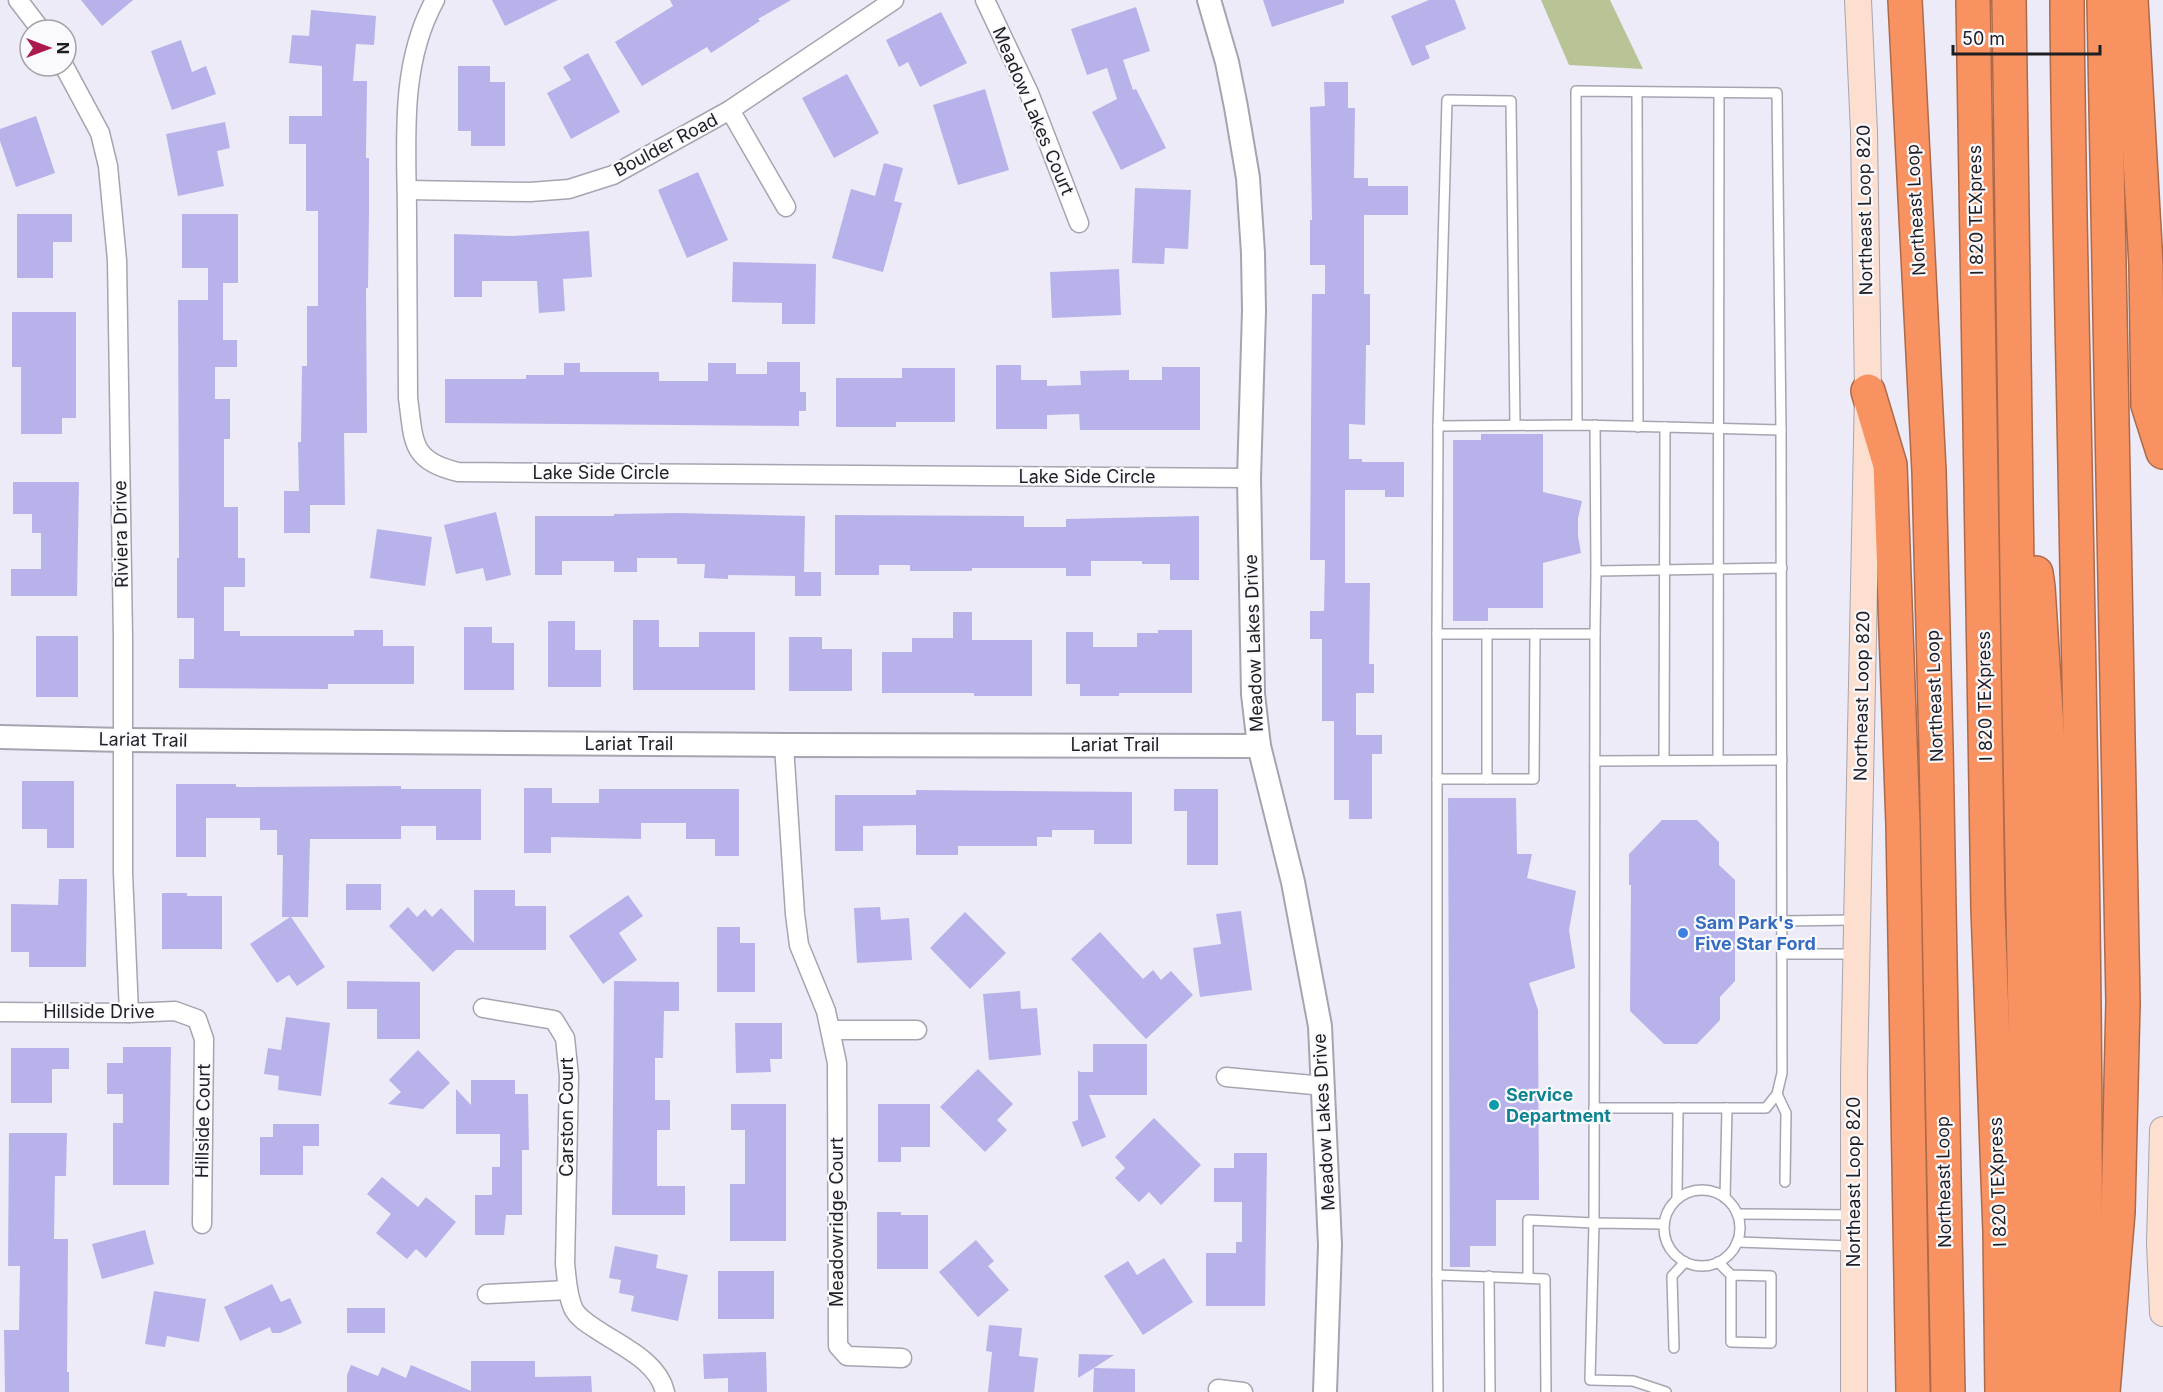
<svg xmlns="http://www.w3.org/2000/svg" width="2163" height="1392" font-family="Inter,sans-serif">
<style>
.green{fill:#b9c496}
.building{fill:#b8b2ea}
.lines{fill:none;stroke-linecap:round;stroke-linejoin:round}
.service-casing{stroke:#a5a5b0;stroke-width:12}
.minor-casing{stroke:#a5a5b0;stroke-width:21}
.tertiary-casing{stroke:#a5a5b0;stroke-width:26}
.secondary-casing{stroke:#a5a5b0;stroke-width:28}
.motorway-casing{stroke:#ac6a4b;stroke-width:36}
.service{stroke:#fff;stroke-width:9}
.minor{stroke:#fff;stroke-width:18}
.tertiary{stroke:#fff;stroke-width:22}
.secondary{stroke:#fddfd0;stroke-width:26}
.motorway{stroke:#f89361;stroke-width:33}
.shop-dot{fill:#3f7fe0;stroke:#f9f9fe;stroke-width:2}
.culture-dot{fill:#0f9aa8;stroke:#f9f9fe;stroke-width:2}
.labels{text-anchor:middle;stroke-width:4.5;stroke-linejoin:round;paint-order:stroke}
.street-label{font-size:18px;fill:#1f1e23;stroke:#f9f9fe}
.shop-label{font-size:18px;font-weight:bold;fill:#366cbe;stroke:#f9f9fe;text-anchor:start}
.culture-label{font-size:18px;font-weight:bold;fill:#0d838f;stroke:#f9f9fe;text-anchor:start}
</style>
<rect width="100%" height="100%" fill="#ecebf7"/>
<path class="green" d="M1541,0h69l33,69 -74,-4z"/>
<g class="building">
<path d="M81,0h52l-31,26z"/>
<path d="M492,0h66l-53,26z"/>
<path d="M670,0h121l-33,19 2,2 -49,32 -4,-6 -65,39 -27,-44 58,-36z"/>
<path d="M1263,0h81v3l-72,24z"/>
<path d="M1429,0h26l11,29 -41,17 5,12 -18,8 -21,-50z"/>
<path d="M1136,7l14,44 -27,9 10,30 3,-1 30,59 -45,22 -29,-58 25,-13 -10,-31 -20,7 -16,-46z"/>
<path d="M311,10l65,6 -2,29 -18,-1 -3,37h14l-1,77h3v53l-1,77h-2l1,145h-23l1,72h-35v28h-26v-42h15l-1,-49h3l1,-76h5v-60h11v-95h-12v-67h-17v-28h33v-50l-33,-3 3,-28 17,1z"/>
<path d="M941,12l26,51 -47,24 -12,-25 -9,5 -13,-27z"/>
<path d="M181,40l11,32 14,-6 10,28 -44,16 -21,-59z"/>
<path d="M588,53l32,59 -49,27 -24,-46 24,-13 -8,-13z"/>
<path d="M458,66h32v16h15v64h-34v-15h-13z"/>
<path d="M847,74l32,59 -45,25 -32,-60z"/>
<path d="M1324,82h24v26h7l-1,70h14v8h40v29h-44v79h6v51h-4l-1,80 -16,-1v35h13v3h42v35h-19v-7h-40v93h25l-1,81h5v29h-18v42h26v19h-10v65h-23v-19h-15v-79h-12v-82h-12v-28h14l1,-51h-15l2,-266h13v-29h-15v-45h2l-2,-113 15,-1z"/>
<path d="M985,89l24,81 -51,15 -25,-80z"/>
<path d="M36,116l19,57 -39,14 -16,-46v-12z"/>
<path d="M225,122l5,26 -13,3 7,35 -46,10 -12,-62z"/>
<path d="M884,163l19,5 -9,33 8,2 -19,69 -51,-14 19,-69 24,7z"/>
<path d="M698,172l30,68 -41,18 -29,-68z"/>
<path d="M1135,188l56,2 -3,59 -23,-1 -1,16 -32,-1z"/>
<path d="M17,214h55v28h-19v36h-36z"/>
<path d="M182,214h56v69h-15v57h14v27h-22v32h15v40h-6v68h14v51h7v29h-21v44h16v5h114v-6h29v16h31v38h-86v5l-149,-1v-29h15v-41h-17v-60h2l-1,-258h30v-32h-26z"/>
<path d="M589,231l3,46 -29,2 2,32 -26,2 -2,-32h-55v16h-28v-63l59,2z"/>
<path d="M733,262l83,2 -1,60h-33v-21l-50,-1z"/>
<path d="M1119,269l2,46 -69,3 -2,-46z"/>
<path d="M12,312h64v106h-14v16h-41v-67h-9z"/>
<path d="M767,362h33v30h6v19h-7v15l-354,-3v-44h81v-4h38v-12h16v9h79v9h49v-18h28v11h31z"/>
<path d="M996,365h25v15h26v6l34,-1 -1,-14 49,-1v10h33v-13h38v63h-120l-1,-16 -32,1v14h-51z"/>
<path d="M902,368h53v54h-59v5h-60v-49h66z"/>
<path d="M1481,434h62v58l39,9 -4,17v18l3,17 -38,10v45h-55v13h-35v-181h28z"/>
<path d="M13,482h66l-2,114h-66v-27h30v-36h-9v-19h-19z"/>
<path d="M496,512l15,63 -25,6 -3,-13 -27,6 -12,-49z"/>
<path d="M678,513l127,3 -1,56h17v24h-26v-20l-67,-1v4l-24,-1 1,-14h-28v-6h-40v14h-23v-11h-52v14h-27v-59h79v-2z"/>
<path d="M835,515l189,1v11h42v-8l133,-3v64h-29v-16h-28v-3h-51v15h-25v-8h-94v3h-62v-6h-31v10h-44z"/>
<path d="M377,529l55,8 -7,49 -55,-8z"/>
<path d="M953,612h19v28h60v56h-58v-3h-92v-41h30v-14h41z"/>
<path d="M633,620h26v27h40v-15h56v58h-122z"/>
<path d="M548,621h27v29h26v37h-53z"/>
<path d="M464,627h28v16h22v47h-50z"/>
<path d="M1158,630h34v63h-73v3h-39v-12h-14v-52h27v15h44v-14h21z"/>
<rect x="36" y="636" width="42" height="61"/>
<path d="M789,637h33v12h30v42h-63z"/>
<path d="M22,781h52v67h-27v-19h-25z"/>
<path d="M176,784h60v3l165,-1v3h80v51h-45v-14h-35v13h-91l-2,78h-17l34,50 -28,19 -8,-11 -12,8 -27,-39 40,-27h-8l1,-62h-6v-25h-17v-12h-54v39h-30z"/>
<path d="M524,788h28v15h47v-14h140v67h-24v-17h-29v-16h-45v16l-90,-2v16h-27z"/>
<path d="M1174,789h44v76h-31v-54h-13z"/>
<path d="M916,790l216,2v52h-38v-14h-42v7h-15v9h-79v9h-42v-30l-53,1v25h-28v-56h81z"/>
<path d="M1448,798h68l1,56h15l-5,24 49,13 -7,39 6,38 -46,15 9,27 1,190h-43v46h-26v21h-20z"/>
<path d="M1662,820h35l22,22v23l16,15v101l-15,16v23l-23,24h-33l-34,-33 1,-126h-2v-31z"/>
<path d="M59,879h28l-1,88h-57v-15h-18v-48l47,1z"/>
<rect x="346" y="884" width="35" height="26"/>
<path d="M474,890h41v16h31v44h-90l-23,22 -44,-46 19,-19 9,10 8,-8 7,8 9,-9 33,35z"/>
<path d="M162,893h25v3h35v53h-60z"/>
<path d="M628,895l15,21 -24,17 18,27 -34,24 -34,-48z"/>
<path d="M880,907l1,13 28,-2 3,42 -55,3 -3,-55z"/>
<path d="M1241,911l11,79 -52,7 -7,-49 28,-4 -5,-30z"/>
<path d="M965,912l41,41 -36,36 -40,-41z"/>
<path d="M717,927h23v16h15v49h-38z"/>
<path d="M1100,932l43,47 10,-9 8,10 10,-9 22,24 -47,44 -75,-80z"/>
<path d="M347,981l73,1v57h-43v-30h-30z"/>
<path d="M614,981l65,1v29h-15l-1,47h-8v42h15v30h-13v56h28v29h-73z"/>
<path d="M1020,991l1,18 16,-1 4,47 -52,5 -6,-66z"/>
<path d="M286,1017l44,6 -9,73 -43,-6 1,-14 -15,-2 4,-26 13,2z"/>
<path d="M735,1023h47v36h-12l1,13 -35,1z"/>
<path d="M1093,1044h54v51h-58l17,42 -24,10 -10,-25 6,-2v-50l2,2h13z"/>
<path d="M123,1047h48l-2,138h-56v-62h10v-29h-16v-31h16z"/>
<path d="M11,1048h58v21h-17v34h-41z"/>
<path d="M418,1050l32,33 -27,26 -35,-5 13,-12 -12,-12z"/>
<path d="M978,1069l35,35 -16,16 10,10 -22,22 -45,-45z"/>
<path d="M471,1080h44v14h13l1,56h-7v65h-16l-2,20h-29v-40h17v-28h8v-33h-44v-45l15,16z"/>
<path d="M731,1104h55v137h-56v-57h15v-54h-14z"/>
<path d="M878,1104h52v43h-29v15h-23z"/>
<path d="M1154,1118l47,47 -40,40 -12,-13 -10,10 -24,-24 10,-10 -10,-11z"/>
<path d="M273,1124h46v22h-16v29h-43v-38h13z"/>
<path d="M9,1133h58l-1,43h-11l-1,63h14l-1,133h2v20h-64l-1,-62h15l1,-64h-12z"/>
<path d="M1234,1153h33l-2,153h-59v-53h30v-11h6v-40h-28v-34h20z"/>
<path d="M382,1177l36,30 8,-10 30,25 -30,36 -10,-9 -9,10 -31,-26 15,-19 -24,-20z"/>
<path d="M877,1212h24v3h27v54h-51z"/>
<path d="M145,1230l9,34 -52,15 -10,-35z"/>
<path d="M976,1240l18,21 -6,5 21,24 -31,27 -39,-45z"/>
<path d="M615,1246l43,9 -2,13 32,7 -10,46 -47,-10 3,-15 -15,-3 2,-13 -12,-2z"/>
<path d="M1164,1258l29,44 -50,33 -39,-59 24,-15 9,14z"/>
<rect x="718" y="1271" width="56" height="48"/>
<path d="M272,1284l9,18 9,-4 12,25 -22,10h-8l-2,-6 -30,14 -16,-34z"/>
<path d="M154,1291l52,8 -7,43 -32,-6 -2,11 -20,-3z"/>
<rect x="347" y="1308" width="38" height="25"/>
<path d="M989,1325l33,3 -3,28 19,2 -4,34h-46l4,-40 -6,-1z"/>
<path d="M766,1352l1,40h-39v-14l-24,1 -1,-25z"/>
<path d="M1079,1354l35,1 -20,13 41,1v23h-42l1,-24 -16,10z"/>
<path d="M471,1361h64v16l56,-1 1,16h-245v-17l4,-10 27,11 4,-9 24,11 5,-13 60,26z"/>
</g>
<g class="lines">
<g class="service-casing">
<g id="service">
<path d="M1637,92l1,335"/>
<path d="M1577,425l-1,-334 201,2 4,337 1,643 -5,21 -11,14h-39l-2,90"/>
<path d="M1438,426l9,-326 64,1 4,324"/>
<path d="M1596,571l186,-3"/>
<path d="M1487,634v145"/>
<path d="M1595,634l1,-63 -1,-146"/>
<path d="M1664,760l1,-333 116,3"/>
<path d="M1718,760l1,-667"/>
<path d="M1595,761l187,-1"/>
<path d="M1437,779h97l1,-145"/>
<path d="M1782,921l73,-1"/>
<path d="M1782,954h73"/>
<path d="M1777,1094l9,19 -1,69"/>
<path d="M1594,1108h133"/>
<circle cx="1702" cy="1228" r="38"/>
<path d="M1677,1198l1,-90"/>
<path d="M1737,1214l115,1"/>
<path d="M1664,1224l-70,-1 -4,157 43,1 33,11"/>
<path d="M1737,1242l114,4"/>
<path d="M1718,1262l13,13v67l40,1v-67l-40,-1"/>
<path d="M1437,1275v-641"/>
<path d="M1489,1276l1,116"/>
<path d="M1528,1277v-57l66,3 1,-589h-158l1,-208 139,-1 88,2"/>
<path d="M1674,1348l-2,-72 13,-14"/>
<path d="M1438,1392l-1,-117 108,4 1,113"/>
</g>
</g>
<g class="minor-casing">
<g id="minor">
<path d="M18,0l23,30"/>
<path d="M435,0c-37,67 -28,146 -28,219 0,60 1,119 1,179 6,43 2,63 50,74l791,6"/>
<path d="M985,0l44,93 50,130"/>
<path d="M64,66l36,67 8,33 9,94 6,377v236l6,140"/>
<path d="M730,110l56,97"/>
<path d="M407,190l123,2 39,-3 44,-14 117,-65 164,-110"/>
<path d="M784,745l11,169 4,31 27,66 11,52 1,283 9,10 55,2"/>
<path d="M483,1008l71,12 11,18 4,38 -4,188c2,15 2,32 9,46 6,10 16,15 25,21 24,16 59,31 66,61"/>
<path d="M0,1012l129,1 46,-2 22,8 7,20 -2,185"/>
<path d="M831,1030h86"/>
<path d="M1226,1077l98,9"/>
<path d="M487,1294l81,-4"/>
<path d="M1218,1389l25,3"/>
</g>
</g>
<g class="tertiary-casing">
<g id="tertiary">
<path d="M1209,0l18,62 9,45 12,71 5,75 1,58 -5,167 4,216 6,52 34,136 27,144 10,219 -5,147"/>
<path d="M0,737l123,3 661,5 475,1"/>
</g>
</g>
<g class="secondary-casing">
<g id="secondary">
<path d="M2163,1130l-3,113 3,70"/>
<path d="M1854,1392v-318l14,-683 -4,-259 -6,-132"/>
</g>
</g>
<g class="motorway-casing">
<g id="motorway">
<path d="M1905,0l24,471 7,275 12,646"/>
<path d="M1973,0l15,909 12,323 2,160"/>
<path d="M2009,0l9,641 14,751"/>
<path d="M2067,0c1,155 5,310 8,465 6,305 12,611 10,916"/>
<path d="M2131,0l15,265 2,140 15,47"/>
<path d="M1868,391l22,74 13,359 10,568"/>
<path d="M2036,573l2,14 10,157 16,648"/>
<path d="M2103,1392l15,-180 5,-210 -19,-1002"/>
</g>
</g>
<use href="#service" class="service"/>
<use href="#minor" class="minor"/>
<use href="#tertiary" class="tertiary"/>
<use href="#secondary" class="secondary"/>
<use href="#motorway" class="motorway"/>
</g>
<circle class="shop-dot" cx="1683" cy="933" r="6"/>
<circle class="culture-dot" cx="1494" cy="1105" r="6"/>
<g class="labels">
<g class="street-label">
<text transform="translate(1033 111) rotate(67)" y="6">Meadow Lakes Court</text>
<text transform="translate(666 145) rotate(-28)" y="6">Boulder Road</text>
<text transform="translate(1865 210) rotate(-91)" y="6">Northeast Loop 820</text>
<text transform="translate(1916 210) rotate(-93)" y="6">Northeast Loop</text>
<text transform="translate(1976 210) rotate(-91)" y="6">I 820 TEXpress</text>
<text x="601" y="479">Lake Side Circle</text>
<text x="1087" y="483">Lake Side Circle</text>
<text transform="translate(121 534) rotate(-91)" y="6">Riviera Drive</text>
<text transform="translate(1254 643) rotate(-92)" y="6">Meadow Lakes Drive</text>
<text transform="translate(1862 696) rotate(-89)" y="6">Northeast Loop 820</text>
<text transform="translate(1935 696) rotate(-92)" y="6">Northeast Loop</text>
<text transform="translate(1985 696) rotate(-91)" y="6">I 820 TEXpress</text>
<text transform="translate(143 740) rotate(1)" y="6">Lariat Trail</text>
<text x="629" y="750">Lariat Trail</text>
<text x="1115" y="751">Lariat Trail</text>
<text x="99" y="1018">Hillside Drive</text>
<text transform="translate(567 1117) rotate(-90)" y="6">Carston Court</text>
<text transform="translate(203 1121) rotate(-89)" y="6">Hillside Court</text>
<text transform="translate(1324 1122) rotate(-93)" y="6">Meadow Lakes Drive</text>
<text transform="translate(1854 1182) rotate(-90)" y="6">Northeast Loop 820</text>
<text transform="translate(1944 1182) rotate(-91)" y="6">Northeast Loop</text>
<text transform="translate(1998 1182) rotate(-92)" y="6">I 820 TEXpress</text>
<text transform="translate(837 1222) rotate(-90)" y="6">Meadowridge Court</text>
</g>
<g class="shop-label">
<text x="1695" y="929">Sam Park's<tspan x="1695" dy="21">Five Star Ford</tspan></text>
</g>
<g class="culture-label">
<text x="1506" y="1101">Service<tspan x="1506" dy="21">Department</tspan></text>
</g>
</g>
<g transform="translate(48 48) rotate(90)"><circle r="28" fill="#f9f9fe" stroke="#a2a1a6" stroke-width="1.5"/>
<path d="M0-4.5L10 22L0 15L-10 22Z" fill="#ac1a4b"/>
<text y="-9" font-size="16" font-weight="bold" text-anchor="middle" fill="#1f1e23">N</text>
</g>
<path d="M1953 45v9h147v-9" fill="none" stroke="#1f1e23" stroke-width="3"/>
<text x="1962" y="45" font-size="18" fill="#1f1e23" stroke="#f9f9fe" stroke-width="4.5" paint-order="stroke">50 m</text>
</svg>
